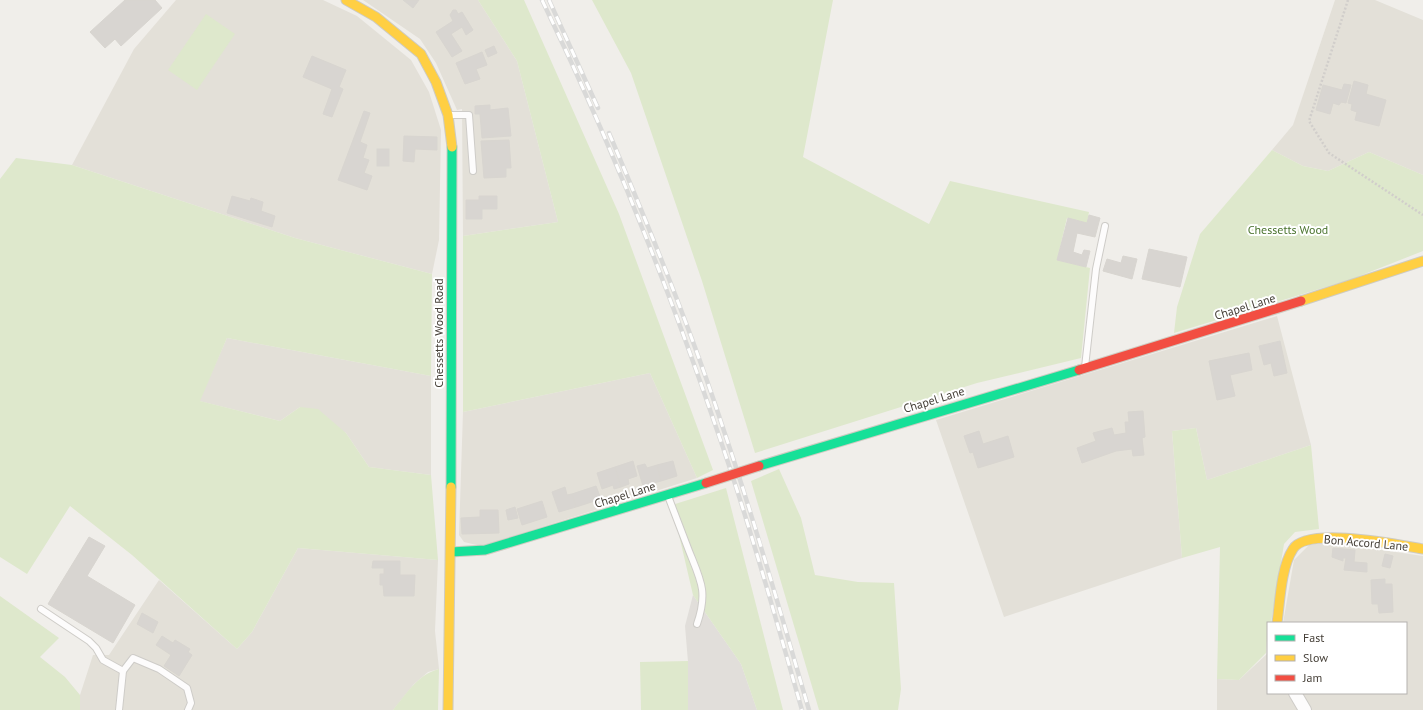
<svg xmlns="http://www.w3.org/2000/svg" width="1423" height="710" font-family="'PT Sans',sans-serif">
<style>
.residential{fill:#e3e0d8}
.industrial{fill:#e1deda}
.green{fill:#dee8cc}
.building{fill:#d8d5d1;stroke:#d8d5d0}
.lines{fill:none;stroke-linecap:round;stroke-linejoin:round}
.lane-casing{stroke:#ceccc8;stroke-width:8}
.street-casing{stroke:#ceccc8;stroke-width:14}
.fast-casing{stroke:#cecbc1;stroke-width:11}
.slow-casing{stroke:#cecbc1;stroke-width:11}
.jam-casing{stroke:#cecbc1;stroke-width:11}
.path{stroke:#d1cecb;stroke-width:2.5;stroke-dasharray:2 2;stroke-linecap:butt}
.lane{stroke:#fdfcfc;stroke-width:6}
.street{stroke:#fdfcfc;stroke-width:12}
.fast{stroke:#16e098;stroke-width:9}
.slow{stroke:#ffcf43;stroke-width:9}
.jam{stroke:#f24e42;stroke-width:9}
.rail-casing{stroke:#d9d9d8;stroke-width:4.5}
.rail{stroke:#fff;stroke-width:3;stroke-dasharray:9;stroke-linecap:butt}
.jam-bridge-casing{stroke:#cecbc1;stroke-width:11;stroke-linecap:butt}
.jam-bridge{stroke:#f24e42;stroke-width:9}
.labels{text-anchor:middle;stroke-width:4;stroke-linejoin:round;paint-order:stroke}
.park-label{font-size:12px;fill:#4a732e;stroke:#fff}
.street-label{font-size:12px;fill:#453f37;stroke:#fff}
</style>
<rect width="100%" height="100%" fill="#f0eeea"/>
<g class="residential">
<path d="M176,0h147l34,16 54,44 18,32 12,38 -2,110 -7,34 -137,-36 -223,-73 62,-116z"/>
<path d="M363,0h115l39,61 41,161 -95,14 -1,-127 -5,1 -21,-47 -16,-24z"/>
<path d="M1335,0h40l48,20v155l-54,-23 -41,19 -25,-5 -31,-16 21,-25z"/>
<path d="M1277,316l34,129 -104,35 -11,-52 -24,3 10,127 -178,59 -68,-197z"/>
<path d="M227,338l204,38v99l-62,-8 -23,-34 -46,-26 -20,14 -81,-20z"/>
<path d="M650,373l47,105 -216,68 -17,-4 -5,-7 4,-123z"/>
<path d="M1327,542l96,14v154h-206v-31l22,1 29,-27v40h138v-70h-123l11,-63 15,-15z"/>
<path d="M298,548l140,12 -3,71 4,38 -11,3 -14,12 -21,26h-313v-15l13,-40h16l50,-75 78,69 15,-17z"/>
</g>
<path class="industrial" d="M693,595l48,69 16,46h-69v-48l-3,-36z"/>
<g class="green">
<path d="M478,0h46l95,214 94,256 -16,8 -47,-105 -187,39v-176l95,-14 -41,-161z"/>
<path d="M592,0h241l-30,157 126,67 21,-43 139,31 -2,11 -20,-5 -10,42 33,8 -9,90 -104,25 -222,70 -53,-172 -71,-208z"/>
<path d="M206,14l29,20 -38,56 -29,-20z"/>
<path d="M1272,150l31,16 25,5 41,-19 54,23v76l-71,28 -178,54 3,-26 23,-73z"/>
<path d="M16,158l56,7 223,73 137,36 -1,102 -204,-38 -27,63 80,20 20,-14 18,2 28,24 23,34 62,8 7,85 -140,-12 -46,84 -15,17 -105,-94 -62,-49 -43,68 -27,-17v-378z"/>
<path d="M1196,428l11,52 104,-35 8,84 -24,3 -11,12 -13,79h-3l-2,30 -27,27 -22,-1 3,-132 -38,11 -10,-127z"/>
<path d="M779,469l22,49 14,57 43,7 36,1 7,106 -3,21h-79l-68,-229z"/>
<path d="M726,488l57,222h-26l-16,-46 -48,-69 -21,-90z"/>
<path d="M0,596l59,42 -19,19 25,20 15,18v15h-80z"/>
<path d="M688,661v49h-47l-1,-48z"/>
<path d="M439,669l-1,41h-45c14,-17 24,-35 46,-41z"/>
</g>
<g class="building">
<path d="M125,0h30l7,8 -41,38 -6,-7 -10,9 -15,-16z"/>
<path d="M403,0h16l-6,8z"/>
<path d="M453,10h3l2,4 4,-2 11,18 -7,5 -4,-8 -11,7 11,17 -10,6 -16,-25 17,-11 -3,-6z"/>
<path d="M494,46l3,7 -9,4 -3,-7z"/>
<path d="M482,52l5,13 -11,4 4,10 -15,5 -9,-21z"/>
<path d="M312,56l34,14 -7,17 4,2 -11,28 -9,-3 9,-25 -29,-12z"/>
<path d="M1354,81l14,4 -2,9 20,6 -7,26 -24,-6 2,-8 -6,-2 1,-6 -4,-1z"/>
<path d="M1344,84l7,1 -5,18 -5,-1 -2,3 -6,-2 -3,11 -14,-4 7,-25 19,5z"/>
<path d="M490,105v5l18,-2 3,28 -29,2 -2,-24h-5v-8z"/>
<path d="M364,111l6,2 -10,29 7,3 -4,13 6,2 -5,13 8,3 -5,14 -29,-10z"/>
<path d="M404,136l33,1v13l-22,-1 -1,13 -11,-1z"/>
<path d="M509,140l2,28h-5v9l-22,1 -3,-37z"/>
<rect x="377" y="149" width="12" height="17"/>
<path d="M232,196l18,5 1,-3 12,4 -2,9 14,5 -3,11 -45,-14z"/>
<path d="M479,196h18v13h-15v10h-16v-19h13z"/>
<path d="M1089,215l11,3 -5,19 -18,-4 -4,19 9,3 2,-5 6,1 -4,16 -29,-7 11,-42 19,5z"/>
<path d="M1149,249l38,8 -7,30 -38,-8z"/>
<path d="M1123,256l14,3 -5,20 -29,-8 4,-12 14,4z"/>
<path d="M1280,341l7,32 -13,3 -3,-13 -7,2 -5,-19z"/>
<path d="M1249,353l3,17 -22,5 5,21 -18,4 -8,-39z"/>
<path d="M1143,411l2,26 -3,1 2,17 -11,1 -1,-7 -16,2 -34,12 -5,-15 19,-7 -3,-8 19,-5 2,7 12,-2 -1,-11h4l-1,-10z"/>
<path d="M979,431l4,13 25,-8 6,21 -36,11 -5,-16 -3,1 -6,-17z"/>
<path d="M633,461l4,15 -9,3 1,5 -8,3 -6,-20z"/>
<path d="M673,461l4,15 -16,5 -4,-16z"/>
<path d="M645,464l2,4 10,-3 4,16 -18,5 -6,-20z"/>
<path d="M615,467l6,20 -7,2 -1,-4 -11,4 -5,-16z"/>
<path d="M596,486l5,13 -25,8 -4,-13z"/>
<path d="M565,487l2,8 5,-1 4,13 -17,5 -7,-20z"/>
<path d="M542,501l5,16 -25,8 -5,-16z"/>
<path d="M515,507l3,11 -10,2 -2,-10z"/>
<path d="M480,510h18l1,23 -37,1 -1,-16 19,-1z"/>
<path d="M89,537l16,9 -18,30 48,29 -22,38 -65,-39z"/>
<path d="M1333,548l22,2 -1,12 13,1v9l-23,-2 2,-12h-3v3l-11,-4z"/>
<path d="M1385,554l8,2 -3,12 -8,-2z"/>
<path d="M373,561h27v14h15l-1,21h-30l-1,-11h-3v-11h4v-6h-12z"/>
<path d="M1385,579v5h7l1,28 -14,1 -1,-9h-6l-1,-24z"/>
<path d="M142,613l16,9 -5,11 -16,-9z"/>
<path d="M162,636l11,7 2,-3 15,9 -2,3 4,3 -13,21 -15,-10 7,-11 -15,-10z"/>
</g>
<g class="lines">
<g class="lane-casing">
<g id="lane">
<path d="M450,115h19l4,56"/>
<path d="M1085,367l11,-98 9,-43"/>
<path d="M668,496c7,18 14,37 21,55 12,30 19,41 8,73"/>
<path d="M41,609l48,32 7,7 7,12 20,11"/>
<path d="M119,710l4,-39 10,-13 26,11 28,19 4,15 -3,7"/>
</g>
</g>
<g class="street-casing">
<path id="street" d="M1295,693l10,17"/>
</g>
<g class="fast-casing">
<g id="fast">
<path d="M759,466l320,-96"/>
<path d="M451,487l1,-340"/>
<path d="M451,552l34,-2 221,-67"/>
</g>
</g>
<g class="slow-casing">
<g id="slow">
<path d="M346,0l30,17 45,37 15,28 12,33 4,32"/>
<path d="M1301,301l122,-40"/>
<path d="M1277,623c3,-22 4,-56 16,-74 14,-23 106,-4 130,0"/>
<path d="M448,710l3,-223"/>
</g>
</g>
<g class="jam-casing">
<path id="jam" d="M1079,370l222,-69"/>
</g>
<path class="path" d="M1348,0l-39,121 20,32 94,62"/>
<use href="#lane" class="lane"/>
<use href="#street" class="street"/>
<use href="#fast" class="fast"/>
<use href="#slow" class="slow"/>
<use href="#jam" class="jam"/>
<g class="rail-casing">
<g id="rail">
<path d="M542,0c67,139 125,283 175,430 32,92 58,186 85,280"/>
<path d="M549,0l49,108"/>
<path d="M609,133c42,99 83,199 116,301 31,91 57,184 84,276"/>
</g>
</g>
<use href="#rail" class="rail"/>
<g class="jam-bridge-casing">
<path id="jam-bridge" d="M706,483l53,-17"/>
</g>
<use href="#jam-bridge" class="jam-bridge"/>
</g>
<g class="labels">
<g class="park-label">
<text x="1288" y="234">Chessetts Wood</text>
</g>
<g class="street-label">
<text transform="translate(1245 307) rotate(-17)" y="4">Chapel Lane</text>
<text transform="translate(439 333) rotate(-90)" y="4">Chessetts Wood Road</text>
<text transform="translate(934 400) rotate(-17)" y="4">Chapel Lane</text>
<text transform="translate(625 495) rotate(-17)" y="4">Chapel Lane</text>
<text transform="translate(1366 543) rotate(5)" y="4">Bon Accord Lane</text>
</g>
</g>
<rect x="1267" y="622" width="140" height="72" fill="#ffffff" stroke="#b5b2af"/>
<rect x="1275" y="635" width="20" height="6" fill="#16e098" stroke="#b5b2af"/>
<text x="1303" y="642" font-size="12" fill="#453f37">Fast</text>
<rect x="1275" y="655" width="20" height="6" fill="#ffcf43" stroke="#b5b2af"/>
<text x="1303" y="662" font-size="12" fill="#453f37">Slow</text>
<rect x="1275" y="675" width="20" height="6" fill="#f24e42" stroke="#b5b2af"/>
<text x="1303" y="682" font-size="12" fill="#453f37">Jam</text>
</svg>
